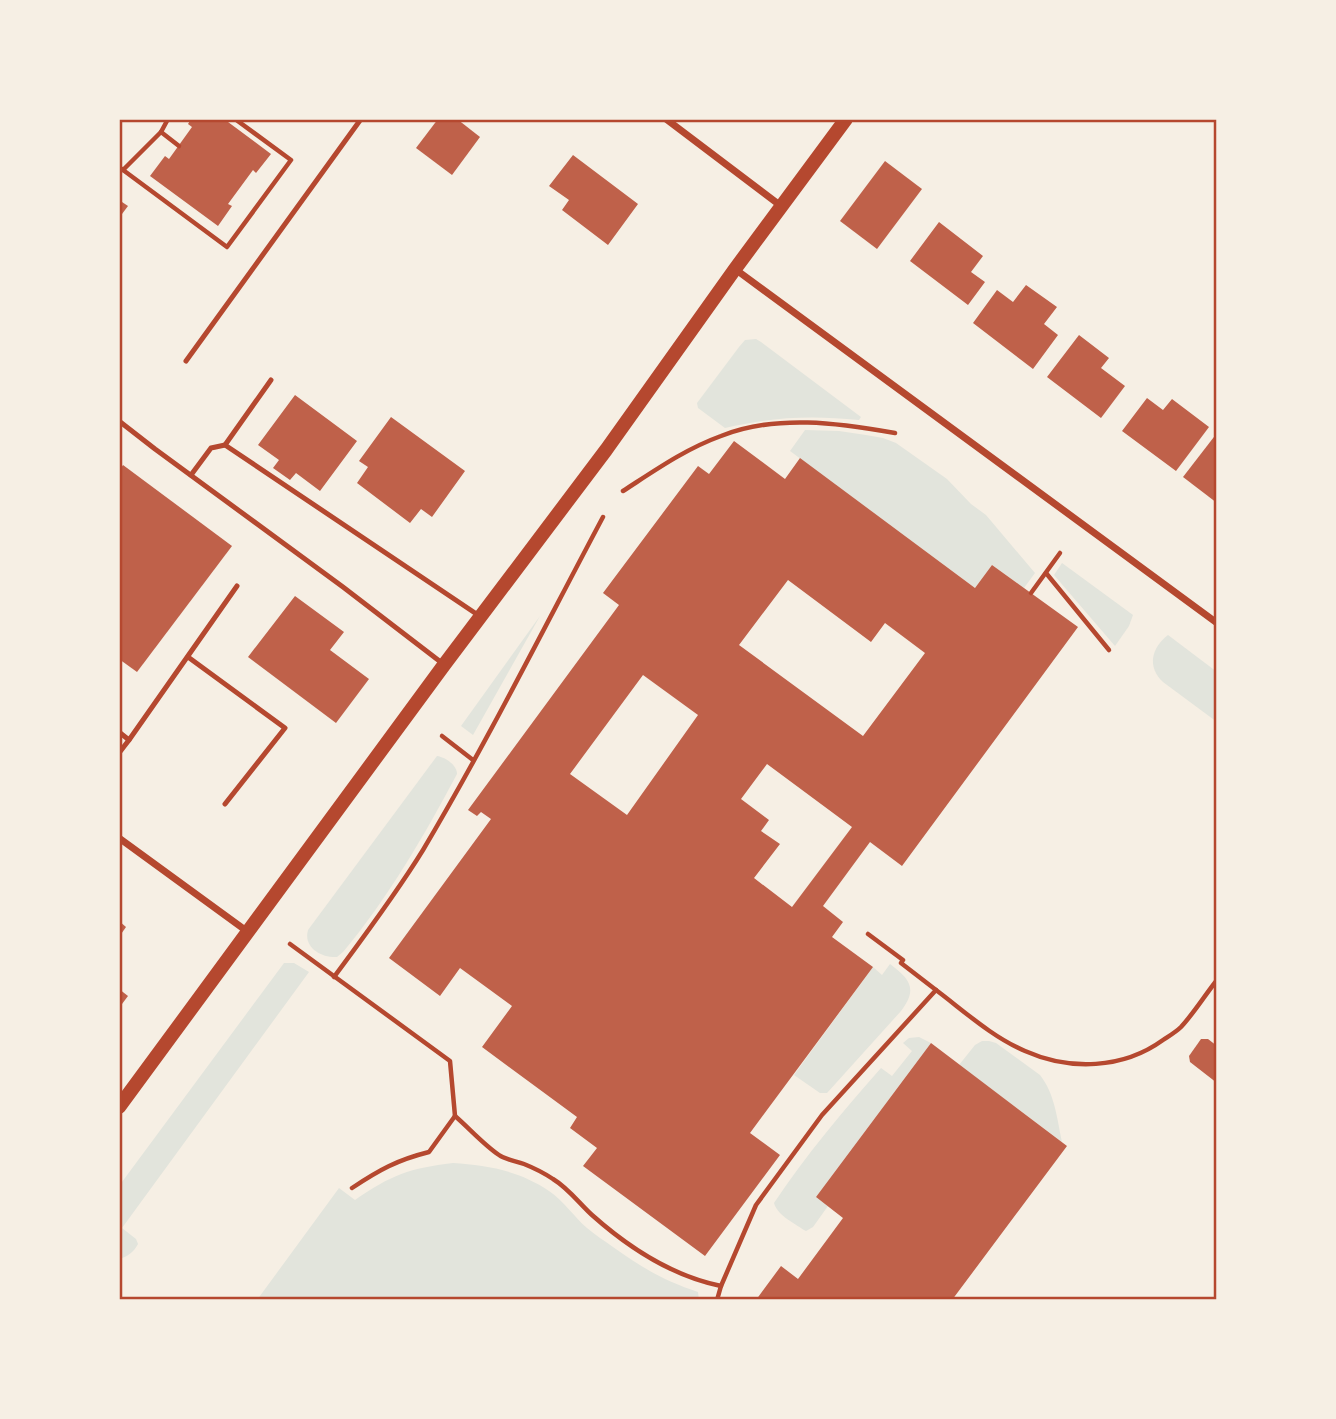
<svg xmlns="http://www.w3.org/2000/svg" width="1336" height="1419" font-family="'Space Grotesk',sans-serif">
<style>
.green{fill:#e2e4dc}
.building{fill:#bf614a;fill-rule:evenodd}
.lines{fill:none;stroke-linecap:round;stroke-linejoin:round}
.path{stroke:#b5482f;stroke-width:4.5}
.service{stroke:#b5482f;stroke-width:5}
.minor{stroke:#b5482f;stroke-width:7}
.secondary{stroke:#b5482f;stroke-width:14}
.neatline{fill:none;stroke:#b5482f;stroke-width:2.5}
</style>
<rect width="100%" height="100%" fill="#f6efe4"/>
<g class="green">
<path d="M756,339l5,3 100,75 -2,3c-48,-5 -88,-3 -134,8l-27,-20 -1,-5 42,-56 6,-7z"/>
<path d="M805,430l34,1 27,4 17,3 13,5 51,36 24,25 15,11 49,58 -11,15 -32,-23 -17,23 -185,-137z"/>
<path d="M1062,563l71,52 -4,11 -14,20 -61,-71z"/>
<path d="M540,616l-67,119 -12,-9z"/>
<path d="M1168,635l49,37v50l-54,-40c-16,-15 -12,-34 5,-47z"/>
<path d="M437,756c8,1 20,9 20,18 -33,62 -69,124 -114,178l-6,5c-16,1 -34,-10 -29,-27z"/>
<path d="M284,963h10l15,9 -187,256 14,11 2,5c-4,8 -11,13 -19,15v-73z"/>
<path d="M890,964c20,15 28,25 11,47l-74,82h-7l-26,-18 79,-108 9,8z"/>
<path d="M919,1037l12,6 -115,154 12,9 -15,21 -7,4 -2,-1c-10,-7 -27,-15 -30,-27 32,-48 69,-92 107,-135l11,8 20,-25 -9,-8 6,-5z"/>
<path d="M982,1041h7l7,2 44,32c15,19 17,44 22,67l-103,-77 16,-20z"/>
<path d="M453,1163c34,2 67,8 96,28 15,10 25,26 38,37 8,7 18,13 26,19 29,21 52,34 85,45l1,8h-442l82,-112 16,12c36,-25 55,-32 98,-37z"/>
</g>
<g class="building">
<path d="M191,119h33l47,35 -15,19 -3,-3 -25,34 4,2 -14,20 -68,-50 15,-20 4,3 23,-32 -4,-3z"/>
<path d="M438,119h19l23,18 -28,38 -36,-27z"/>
<path d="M573,155l65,49 -30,41 -46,-35 7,-10 -20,-14z"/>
<path d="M885,161l37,28 -45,60 -37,-28z"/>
<path d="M119,200l9,6 -9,12z"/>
<path d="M939,222l44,34 -12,16 14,10 -17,23 -58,-44z"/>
<path d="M1026,285l31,22 -13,17 14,11 -25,34 -60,-46 24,-33 16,12z"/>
<path d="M1079,335l30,23 -8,10 24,18 -24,32 -54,-41z"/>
<path d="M295,395l62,46 -37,50 -24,-18 -6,7 -17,-12 6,-8 -21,-15z"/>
<path d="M1147,398l16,12 9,-11 37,28 -33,44 -54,-40z"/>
<path d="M391,417l74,54 -33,46 -11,-8 -11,14 -53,-40 11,-16 -9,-6z"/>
<path d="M1217,433v70l-34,-26z"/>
<path d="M734,441l51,38 15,-21 175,130 17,-23 86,62 -176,239 -32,-24 -47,64 20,16 -11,15 41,30 -123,166 30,22 -75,101 -122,-90 14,-18 -27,-20 7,-11 -95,-70 30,-41 -52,-38 -20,28 -51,-38 102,-139 -10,-7 -4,4 -9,-6 151,-205 -16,-12 95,-127 11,8zM788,580l83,62 14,-19 40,30 -62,83 -124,-91zM643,675l55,40 -71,100 -57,-41zM767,764l85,63 -60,80 -38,-29 26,-34 -19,-13 8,-11 -28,-21z"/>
<path d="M123,465l109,81 -95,126 -18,-13v-188z"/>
<path d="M295,596l49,36 -14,18 39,29 -33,44 -88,-66z"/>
<path d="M119,921l7,6 -7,10z"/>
<path d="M119,989l9,7 -9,12z"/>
<path d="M1201,1039h7l9,7v37l-27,-21 -1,-6z"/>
<path d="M931,1043l136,103 -115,154 -6,-2 -1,2h-189l25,-34 17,13 45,-61 -27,-21z"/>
</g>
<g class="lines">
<g class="path">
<path d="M161,132l18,14"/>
<path d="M119,167l108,80 64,-87 -56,-41"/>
<path d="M123,170l38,-38 7,-13"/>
<path d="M623,491c31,-20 62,-42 98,-55 55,-22 118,-13 174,-3"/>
<path d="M1046,573l63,77"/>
<path d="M1031,593l29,-40"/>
<path d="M442,736l31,24"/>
<path d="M290,944l160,117 5,55 -26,36c-32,8 -50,18 -77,36"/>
<path d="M334,977c31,-42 62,-83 89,-127 64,-108 121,-222 180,-333"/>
<path d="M936,990c28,21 56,47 89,61 45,20 98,18 138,-11 6,-4 13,-8 18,-13 13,-14 24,-32 36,-47"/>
<path d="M455,1116c14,12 29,29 44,39 7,5 17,6 25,9 10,4 20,9 29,15 15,9 26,24 39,36 37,33 80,61 129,71"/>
<path d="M717,1300l4,-14 35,-81 66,-90 114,-125 -35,-27 2,-3 -35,-26"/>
</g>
<g class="service">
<path d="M186,361l175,-242"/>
<path d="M119,421l36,28 188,138 99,76"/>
<path d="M225,445l46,-65"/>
<path d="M191,475l20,-27 14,-3 253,170"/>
<path d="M188,657l97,71 -60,76"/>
<path d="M119,732l10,8 108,-154"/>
<path d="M119,753l10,-13"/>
</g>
<g class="minor">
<path d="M666,119l115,87"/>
<path d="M735,269l482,354"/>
<path d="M119,838l129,94"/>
</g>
<path class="secondary" d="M119,1107l325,-442 162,-215 129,-181 111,-150"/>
</g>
<rect width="1336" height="1419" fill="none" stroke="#f6efe4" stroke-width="242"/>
<rect x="121" y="121" width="1094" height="1177" class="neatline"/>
</svg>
